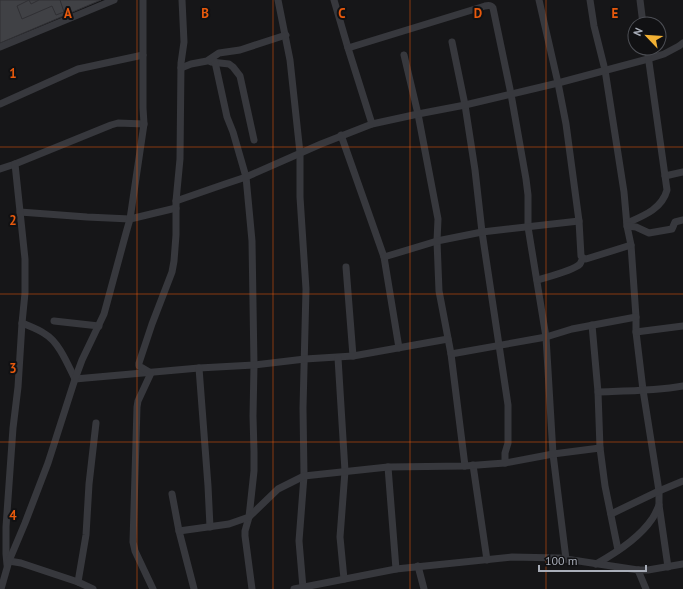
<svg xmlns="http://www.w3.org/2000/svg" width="683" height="589" font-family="'PT Sans',sans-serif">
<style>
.building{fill:#404145;stroke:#303034}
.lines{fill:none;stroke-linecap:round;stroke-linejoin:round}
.minor{stroke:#37383d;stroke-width:7}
.grid{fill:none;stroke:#e8590c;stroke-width:1;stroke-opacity:0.55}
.grid-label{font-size:13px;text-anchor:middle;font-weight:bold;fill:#e8590c;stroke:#111113;stroke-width:4;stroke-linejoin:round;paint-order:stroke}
</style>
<rect width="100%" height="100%" fill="#161618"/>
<g class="building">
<path d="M0,0h101l-101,43z"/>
<path d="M29,0l2,4 8,-4h21l4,12 -8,3 -4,-9 -30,13 -5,-13z"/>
</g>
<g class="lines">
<g class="minor">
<path d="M278,0l12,60 10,93v44l6,92 -3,119 1,68 -5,65 4,47"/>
<path d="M334,0l14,48 24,76"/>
<path d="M590,0l4,26 11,44 19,122 3,34 4,19 5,72v15l7,58 16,101v14l9,62"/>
<path d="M640,0l3,24"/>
<path d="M452,42l13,63 10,65 7,62 26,173v38l-3,10v10"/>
<path d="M0,47l114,-47"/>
<path d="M348,48l137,-42c4,-1 6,-1 8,2l18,86 15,85 2,16v32l18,110 7,117 13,105"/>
<path d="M404,55l14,59 20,105 -1,22 2,50 12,63 14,112"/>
<path d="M211,62l18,2 4,3 7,9 14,64"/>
<path d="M215,62l12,55 6,15 13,45 6,64 2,124 -1,51 1,36v19l-5,46 -4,14v5l7,53"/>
<path d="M181,68l10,-4 16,-3 12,-8 21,-3 46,-15"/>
<path d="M0,104l78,-35 65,-14"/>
<path d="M341,135l43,122 15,91"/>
<path d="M0,169l15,-5 96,-39 7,-2 26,1"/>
<path d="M665,176l18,-4"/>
<path d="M176,201l49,-17 21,-7 75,-33 51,-20 46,-10 47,-9 93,-22 90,-24 16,-5 15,-8 4,-3"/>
<path d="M20,212l67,5 43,2 46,-11"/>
<path d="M627,223c16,-7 35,-14 40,-33l-20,-142"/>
<path d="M627,226l9,1 13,6 23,-4 3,-7 8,-2"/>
<path d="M384,257l53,-16 45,-9 97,-11"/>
<path d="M583,258l3,1 45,-14"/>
<path d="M346,267l7,89"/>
<path d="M537,280c10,-3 36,-9 43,-16 1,-2 2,-4 3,-6l-2,-2 -2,-35 -13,-97 -8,-41 -19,-83"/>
<path d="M54,321l45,5"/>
<path d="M22,323c7,3 16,6 23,11 14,8 23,31 30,45l124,-11 55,-3 51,-6 48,-3 95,-17"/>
<path d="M592,325l6,67 2,56 5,38 13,64"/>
<path d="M636,332l47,-6"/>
<path d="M451,354l95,-17 26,-8 64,-12"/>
<path d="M338,358l7,113 -5,66 4,42"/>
<path d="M199,368l9,118 2,41"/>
<path d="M598,392c28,-1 57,-1 85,-6"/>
<path d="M473,465l14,95"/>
<path d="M388,467l8,102"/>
<path d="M172,494l7,37 15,58"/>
<path d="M611,514l48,-23 24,-10"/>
<path d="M179,531l50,-7 20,-7 29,-28 26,-13 84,-9 77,-1 26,-2 14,-1 48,-9 47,-6"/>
<path d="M9,561l12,2 57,19 15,7"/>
<path d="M596,564c18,-10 44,-27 56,-45 3,-4 5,-9 7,-14"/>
<path d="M7,565l-1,-11v-27l7,-99 5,-41 4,-64 3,-30v-34l-10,-95"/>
<path d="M418,566l6,23"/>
<path d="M638,570l8,19"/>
<path d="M78,582l8,-47 3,-51 7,-61"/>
<path d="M1,589l8,-28 16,-38 23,-60 27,-84 7,-19 22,-46 22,-81 4,-14 14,-95 -1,-16v-108"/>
<path d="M153,589l-18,-38 -2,-9 4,-135 1,-6 13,-28 -12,-7v-3l13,-39 20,-52 2,-11 2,-26v-34l4,-42 1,-96 3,-21 -2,-42"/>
<path d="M294,589l102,-20 116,-12 47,1 79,12h10l35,-6"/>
</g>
</g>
<path class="grid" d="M137,0v589M273,0v589M410,0v589M546,0v589M0,147h683M0,294h683M0,442h683"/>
<g class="grid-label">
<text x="68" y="18">A</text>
<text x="205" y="18">B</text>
<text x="342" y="18">C</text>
<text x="478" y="18">D</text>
<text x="615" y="18">E</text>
<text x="13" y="78">1</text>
<text x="13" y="225">2</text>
<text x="13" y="373">3</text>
<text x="13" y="520">4</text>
</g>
<g transform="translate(647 36) rotate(295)"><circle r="19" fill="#111113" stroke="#4d4f55"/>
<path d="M0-3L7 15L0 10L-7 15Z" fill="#f2b134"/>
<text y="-6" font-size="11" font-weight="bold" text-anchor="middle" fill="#a8adb8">N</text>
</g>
<path d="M539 565v6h107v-6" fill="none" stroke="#a8adb8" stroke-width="2"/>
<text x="545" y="565" font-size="12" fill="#a8adb8" stroke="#111113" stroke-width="3" paint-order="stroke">100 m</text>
</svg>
